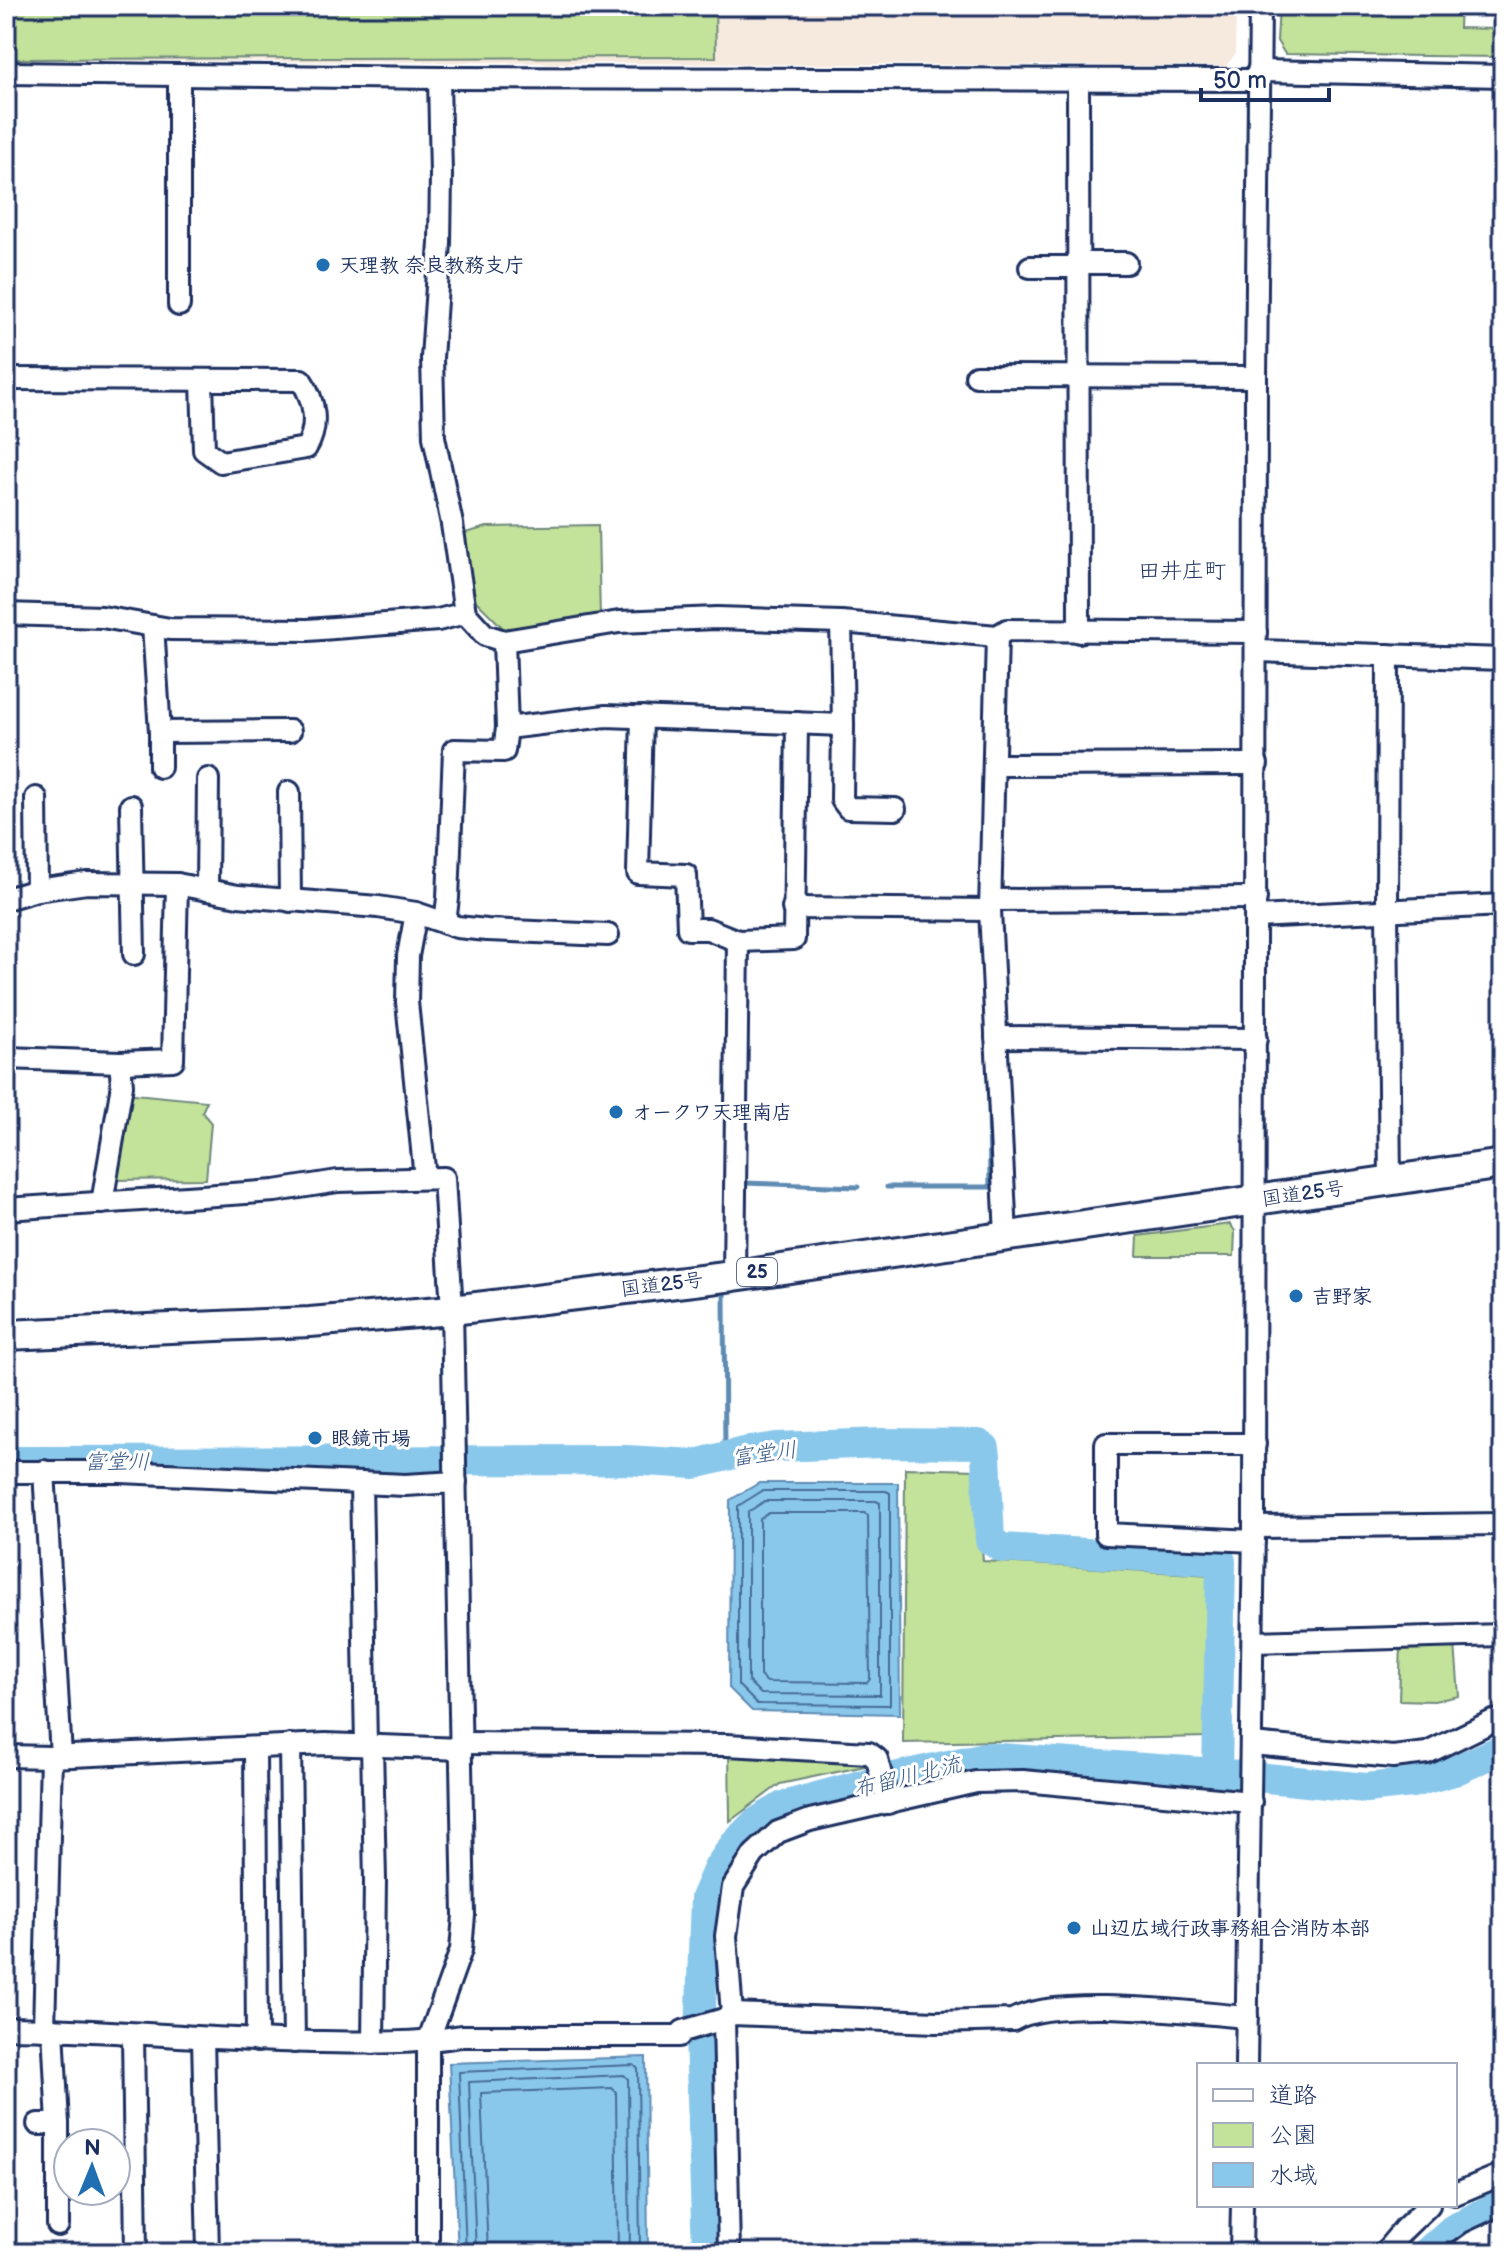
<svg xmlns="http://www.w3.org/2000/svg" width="1509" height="2259" font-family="'Balsamiq Sans','Klee One',sans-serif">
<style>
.built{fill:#f6e9de}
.green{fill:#c3e29a;stroke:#6f887c;stroke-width:2}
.water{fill:#8ac8eb;stroke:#5e8bb3;stroke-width:2}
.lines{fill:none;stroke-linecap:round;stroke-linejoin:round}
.shore{stroke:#476c96;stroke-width:2}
.stream{stroke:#5e8bb3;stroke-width:5}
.river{stroke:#8ac8eb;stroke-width:30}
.minor-casing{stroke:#1b2f5e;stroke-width:26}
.highway-casing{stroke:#1b2f5e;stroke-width:34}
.minor{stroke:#fff;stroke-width:20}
.highway{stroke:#fff;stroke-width:28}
.poi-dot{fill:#1f6fb2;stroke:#fff;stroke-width:3}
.labels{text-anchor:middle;stroke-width:6;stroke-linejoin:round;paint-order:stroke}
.shield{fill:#fff;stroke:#5f6d8e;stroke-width:2}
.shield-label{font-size:18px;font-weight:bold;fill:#1b2f5e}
.poi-label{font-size:20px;font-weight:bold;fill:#1b2f5e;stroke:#fff;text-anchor:start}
.street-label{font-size:20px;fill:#1b2f5e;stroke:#fff}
.neighbourhood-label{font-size:22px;fill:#1b2f5e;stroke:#fff}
.water-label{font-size:22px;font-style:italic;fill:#3c5d88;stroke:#fff}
</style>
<rect width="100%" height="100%" fill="#fff"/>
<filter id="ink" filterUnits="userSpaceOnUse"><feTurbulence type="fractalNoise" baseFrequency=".0125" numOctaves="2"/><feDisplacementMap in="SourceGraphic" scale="16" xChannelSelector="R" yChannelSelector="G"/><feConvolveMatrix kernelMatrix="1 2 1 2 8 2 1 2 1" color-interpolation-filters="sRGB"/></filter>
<g filter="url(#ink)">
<path class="built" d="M6,6h1230l-1,48 -9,12 -1220,-6z"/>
<g class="green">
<path d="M6,6h709l1,51 -710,2z"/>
<path d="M1279,6h181l-1,22 36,1 1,28 -211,-3 -8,-13z"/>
<path d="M598,525l2,94 -93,13 -31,-31 -14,-67 25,-7z"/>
<path d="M124,1093l83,8 -5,11 9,11 -5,56 -97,1z"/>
<path d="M1230,1224l5,7 -1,25h-97l1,-20z"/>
<path d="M905,1468l71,2 7,91 228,14 -2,162 -306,6z"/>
<path d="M1401,1644h54l4,52 -25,5 -35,-1z"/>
<path d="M729,1749l137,7 4,9 -90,19 -50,37z"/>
</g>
<g class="water">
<path d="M759,1483h139l2,231 -148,-3 -23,-23 1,-188z"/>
<path d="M646,2057l2,196h-190l-9,-190z"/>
</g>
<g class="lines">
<g class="shore">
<path d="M762,1491h124l4,2v212l-133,-1 -19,-19v-179z"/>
<path d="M765,1501h111l4,2v192l-119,-1 -13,-13v-169z"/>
<path d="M769,1513h95l4,2 2,164 -3,4 -100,-1 -7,-6v-157z"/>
<path d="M466,2253l-7,-181 175,-7 4,4 2,184"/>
<path d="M476,2253l-7,-171 155,-7 4,4 2,174"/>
<path d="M488,2253l-7,-160 131,-5 4,4 2,161"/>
</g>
<g class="stream">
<path d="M744,1183l114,4"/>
<path d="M887,1187h103l-1,-89"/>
<path d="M724,1290l1,168"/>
</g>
<g class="river">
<path d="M6,1461l621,-1 68,4 48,-12 33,-5 106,-4 97,1 6,4 1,8 4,84 12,8 219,13 -4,212"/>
<path d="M707,2253l-7,-218 5,-137 13,-30 18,-26 19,-19 28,-17 89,-24 113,-25 232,16 149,15 46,-5 42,-12 49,-22"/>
<path d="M1426,2253l27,-24 50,-26"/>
</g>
<g class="minor-casing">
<g id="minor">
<path d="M1258,71l245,5"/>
<path d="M6,73l433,5 819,2"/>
<path d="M179,76v229"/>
<path d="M439,78l2,97 -1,68 -8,115 2,79 18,87 13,89 20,22 19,6 115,-19 98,-4 124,4 156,14 10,-6 249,2"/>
<path d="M1078,80l1,552"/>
<path d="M1079,263h47"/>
<path d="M1030,267h49"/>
<path d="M976,376l280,1"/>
<path d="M6,379l295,1c14,20 18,47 5,68l-85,14 -17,-12 -2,-70"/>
<path d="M6,614l96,3 68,12 138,1 130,-10 27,-7"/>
<path d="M153,626l7,106 130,-1"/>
<path d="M997,636l-7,274 16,326"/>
<path d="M1257,651l246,8"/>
<path d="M1388,655l-1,256 3,269"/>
<path d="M642,717l-4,156 48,2 2,54h20l30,12 56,-2 3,-216"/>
<path d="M843,725l-1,75 6,8 47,1"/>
<path d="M507,728l99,-12 237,9 -2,-103"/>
<path d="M160,732v35"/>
<path d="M995,765l262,-1"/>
<path d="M289,792l1,109"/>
<path d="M36,798l1,92"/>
<path d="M131,806l3,148"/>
<path d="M207,890l1,-111"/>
<path d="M6,899l31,-9 50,-7 90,1 61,12 140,11 38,6 41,14 30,3 121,5"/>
<path d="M991,900l265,-2"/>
<path d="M793,908l197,2"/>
<path d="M416,913l-8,43 -1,46 18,176"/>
<path d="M1256,917l247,-12"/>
<path d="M445,923l3,-25 6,-148 50,1 3,-23 -3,-87"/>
<path d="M996,1037l260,2"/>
<path d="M6,1058l114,4 53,-2 4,-176"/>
<path d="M102,1203l20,-118 -2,-23"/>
<path d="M6,1209l269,-18 63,-10 106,-3 8,132 12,605 -3,35 -33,92v211"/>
<path d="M734,1276l4,-335"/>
<path d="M44,1471l17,285"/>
<path d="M6,1472h115l284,13 51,-3"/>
<path d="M361,1483l5,262"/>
<path d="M1254,1527l249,-3"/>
<path d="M1254,1541l-148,-7v-90h149"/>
<path d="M1253,1642l250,-7"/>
<path d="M462,1743l265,2 142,8 8,6 11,44"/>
<path d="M1252,1744l141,13 34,-4 66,-32 10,-2"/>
<path d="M290,1745l4,297"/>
<path d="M372,1745l3,135 -2,163"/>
<path d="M255,1748l2,293"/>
<path d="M6,1756l45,1 275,-13 136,5"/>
<path d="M732,2014l-6,-78 7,-49 21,-33 24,-22 32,-12 166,-38 47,-1 228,21"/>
<path d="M724,2019l5,234"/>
<path d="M6,2028c105,1 211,13 316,14 47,1 93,2 139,-6h218l4,-5 41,-12 8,-5 204,8 77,-2c43,-25 180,-7 234,-3"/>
<path d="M44,2029l7,-272"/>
<path d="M53,2029l5,95v101"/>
<path d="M133,2034l3,219"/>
<path d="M203,2038l5,215"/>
<path d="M1246,2065l8,-538 2,-1150 4,-371"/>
<path d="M38,2124h20"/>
<path d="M1455,2194l48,-20"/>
<path d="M1241,2253l1,-48"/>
<path d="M1384,2253l20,-24 25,-24"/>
<path d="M1458,2253l15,-11 30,-14"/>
</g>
</g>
<g class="highway-casing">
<path id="highway" d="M6,1335l304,-13 142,-12 282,-34 769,-112"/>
</g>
<use href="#minor" class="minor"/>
<use href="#highway" class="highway"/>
</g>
</g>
<g class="poi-dot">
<circle cx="323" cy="265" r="8"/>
<circle cx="616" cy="1112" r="8"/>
<circle cx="1296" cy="1296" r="8"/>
<circle cx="315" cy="1438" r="8"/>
<circle cx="1074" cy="1928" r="8"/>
</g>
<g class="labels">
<rect class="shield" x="737" y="1258" width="40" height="28" rx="6"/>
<g class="shield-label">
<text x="757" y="1278">25</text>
</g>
<g class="poi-label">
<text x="339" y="272">天理教 奈良教務支庁</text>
<text x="632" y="1119">オークワ天理南店</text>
<text x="1312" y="1303">吉野家</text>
<text x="331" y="1445">眼鏡市場</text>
<text x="1090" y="1935">山辺広域行政事務組合消防本部</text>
</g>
<g class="street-label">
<text transform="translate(1303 1193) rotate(-8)" y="7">国道25号</text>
<text transform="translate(662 1284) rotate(-7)" y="7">国道25号</text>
</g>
<g class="neighbourhood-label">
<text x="1182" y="578">田井庄町</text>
</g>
<g class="water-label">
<text transform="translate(764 1453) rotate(-8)" y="8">富堂川</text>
<text x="117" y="1469">富堂川</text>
<text transform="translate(907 1776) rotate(-14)" y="8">布留川北流</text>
</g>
</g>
<rect width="1509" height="2259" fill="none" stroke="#fff" stroke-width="32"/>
<rect x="16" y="16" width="1477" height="2227" fill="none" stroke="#1b2f5e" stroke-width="3" filter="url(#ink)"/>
<rect x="1197" y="2063" width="260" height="144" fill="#ffffff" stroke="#a4acbf" stroke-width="2"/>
<rect x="1213" y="2089" width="40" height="12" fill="#ffffff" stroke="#a4acbf" stroke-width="2"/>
<text x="1269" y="2103" font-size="24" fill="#1b2f5e">道路</text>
<rect x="1213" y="2123" width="40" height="24" fill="#c3e29a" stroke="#a4acbf" stroke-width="2"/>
<text x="1269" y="2143" font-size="24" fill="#1b2f5e">公園</text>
<rect x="1213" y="2163" width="40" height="24" fill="#8ac8eb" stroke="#a4acbf" stroke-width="2"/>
<text x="1269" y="2183" font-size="24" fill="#1b2f5e">水域</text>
<g transform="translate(92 2167) rotate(1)"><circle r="38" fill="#ffffff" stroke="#a4acbf" stroke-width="2"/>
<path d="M0-6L14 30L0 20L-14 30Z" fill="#1f6fb2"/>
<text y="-12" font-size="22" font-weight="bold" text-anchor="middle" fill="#1b2f5e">N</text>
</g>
<path d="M1201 88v12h128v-12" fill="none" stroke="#1b2f5e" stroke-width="4"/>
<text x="1213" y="88" font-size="24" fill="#1b2f5e" stroke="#ffffff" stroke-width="6" paint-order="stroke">50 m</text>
</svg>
